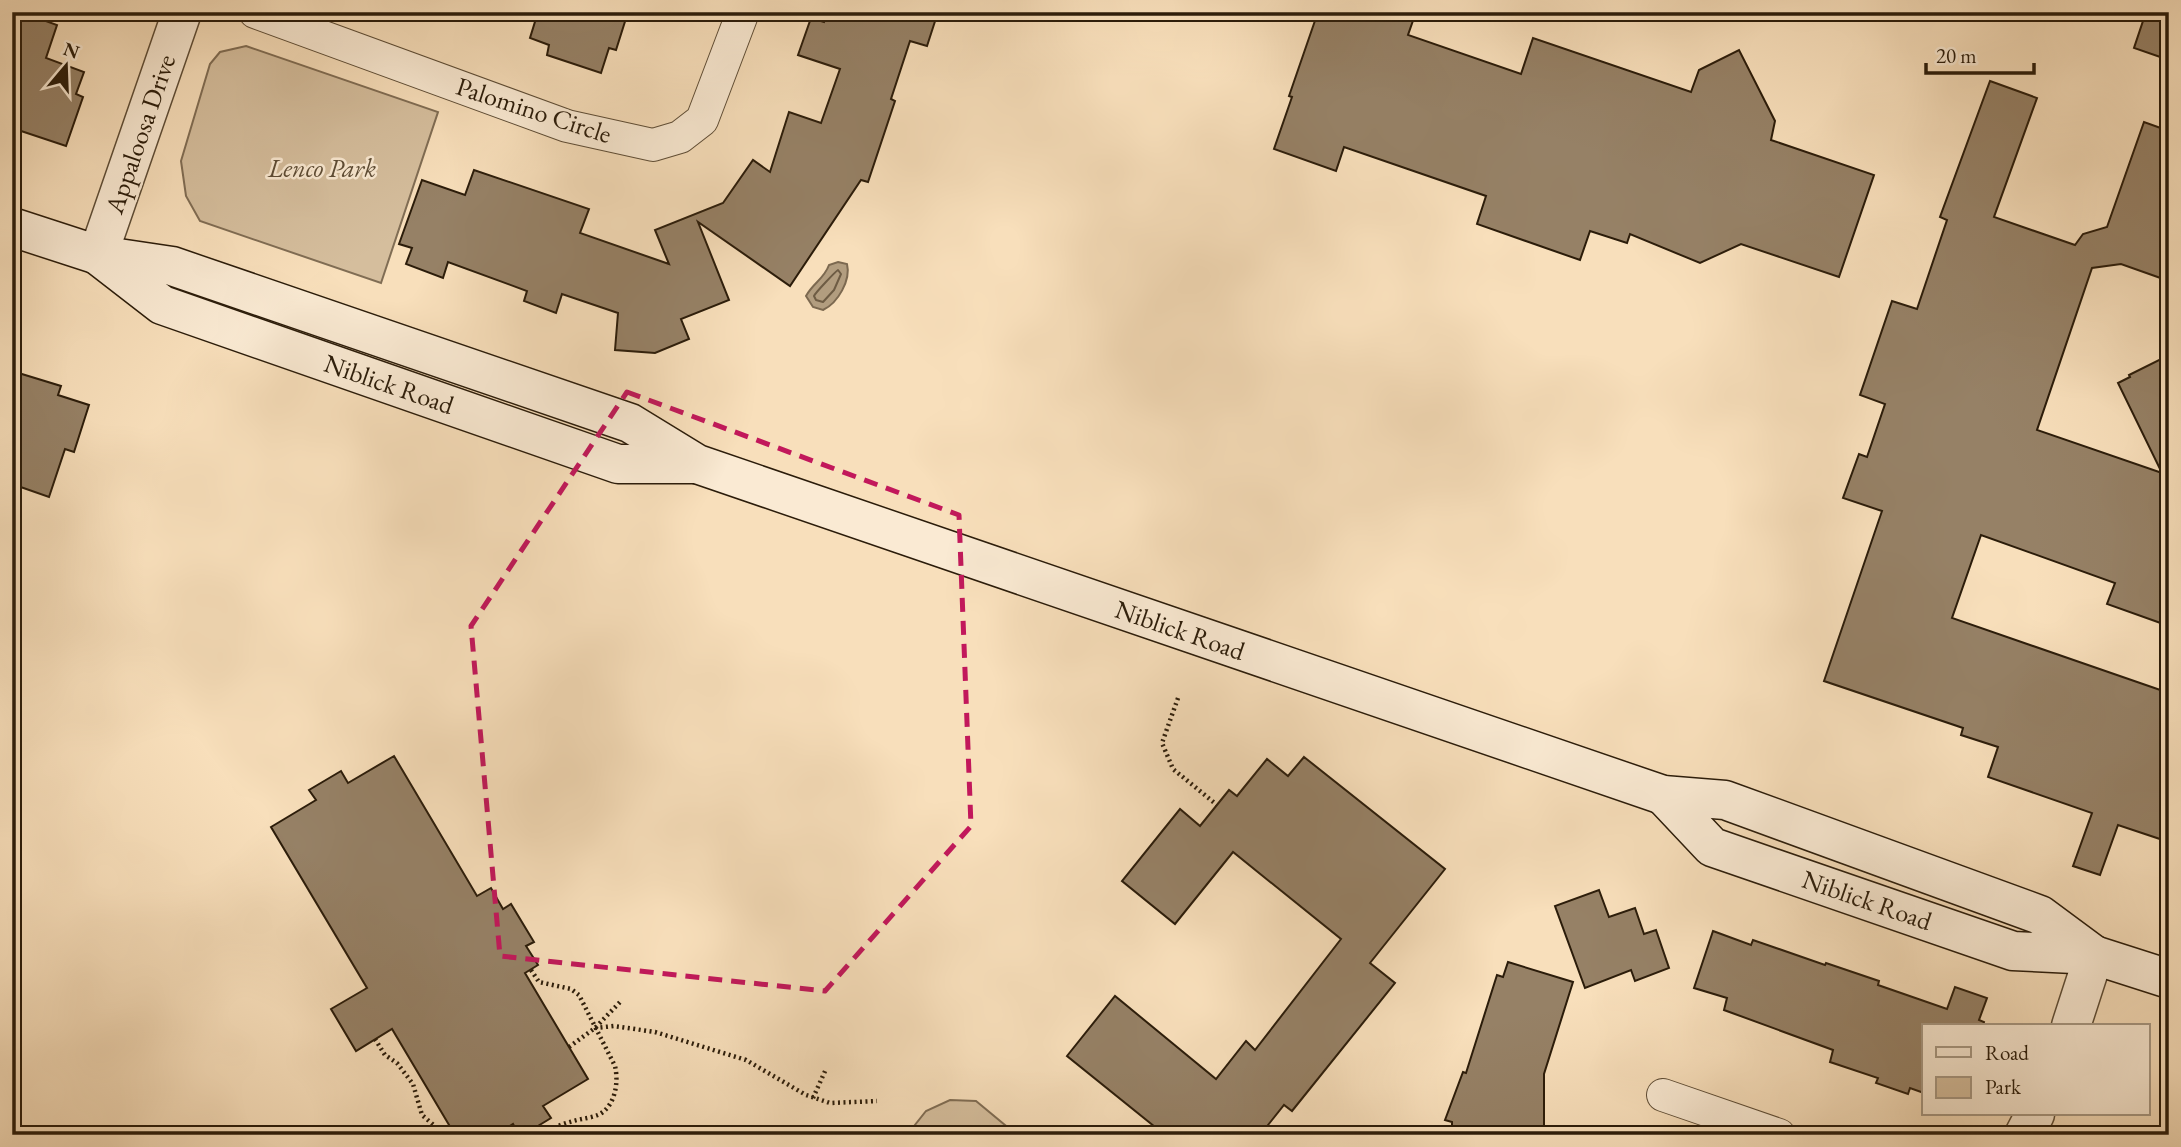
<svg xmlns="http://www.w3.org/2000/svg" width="2181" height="1147" font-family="'EB Garamond',serif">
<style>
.green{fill:#d5be9d;stroke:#806d54;stroke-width:2}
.water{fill:#b29d7f;stroke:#7c6950;stroke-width:2}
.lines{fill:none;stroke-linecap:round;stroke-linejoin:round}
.shore{stroke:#6e5c44;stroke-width:2}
.building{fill:#968166;stroke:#2b1c0a;stroke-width:2}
.minor-casing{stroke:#5e4d36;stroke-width:34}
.tertiary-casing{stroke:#5e4d36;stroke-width:41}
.secondary-casing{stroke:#2b1c0a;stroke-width:41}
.path{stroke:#2b1c0a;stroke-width:4.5;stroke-dasharray:2 3.5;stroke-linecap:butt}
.minor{stroke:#faead3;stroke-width:32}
.tertiary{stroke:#faead3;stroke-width:38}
.secondary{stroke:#faead3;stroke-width:38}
.marked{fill:none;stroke:#c2185b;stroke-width:5;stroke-dasharray:14 9;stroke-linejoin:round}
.labels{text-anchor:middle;stroke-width:5;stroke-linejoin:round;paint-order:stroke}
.street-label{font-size:26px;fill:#2b1c0a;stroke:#faead3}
.park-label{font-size:26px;font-style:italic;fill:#5e4d36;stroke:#faead3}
</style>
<rect width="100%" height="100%" fill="#f8dfbb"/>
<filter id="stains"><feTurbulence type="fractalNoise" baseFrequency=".00286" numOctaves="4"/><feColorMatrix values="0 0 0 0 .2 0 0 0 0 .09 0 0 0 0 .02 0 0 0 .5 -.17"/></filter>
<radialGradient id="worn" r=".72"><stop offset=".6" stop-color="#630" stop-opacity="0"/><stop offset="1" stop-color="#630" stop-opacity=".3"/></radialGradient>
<g class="green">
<path d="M246,46l192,66 -57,171 -181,-62 -14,-25 -5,-35 29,-97 10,-12z"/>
<path d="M950,1100l26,1 41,34h-110l19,-24z"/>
</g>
<path class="water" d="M838,262l9,2c4,16 -9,39 -24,46l-10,-3 -7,-11c7,-13 18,-17 23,-31z"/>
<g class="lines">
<path class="shore" d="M838,270l3,4 -7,16 -11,12 -7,-2 -2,-4c2,-4 21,-24 24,-26z"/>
</g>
<g class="building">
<path d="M21,12l36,13 -11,33 38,14 -8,22 7,3 -17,49 -54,-18v-90z"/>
<path d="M538,12h90l-12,38 -7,-2 -8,25 -54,-18 2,-10 -19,-7z"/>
<path d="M827,12h111l-11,34 -17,-5 -19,58 4,2 -27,81 -7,-2 -71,106 -92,-64 31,78 -48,19 8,20 -34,14 -40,-3 3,-37 -56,-19 -6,19 -32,-12 3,-10 -79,-29 -5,16 -37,-14 6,-16 -13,-4 23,-64 43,15 9,-25 115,39 -9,24 89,31 -14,-34 68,-27 30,-43 17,12 19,-60 32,11 19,-54 -42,-14 13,-37 13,4z"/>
<path d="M1318,12h98l-8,23 113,39 12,-36 158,54 8,-22 40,-20 36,71 -4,19 103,35 -35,102 -98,-33 -41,19 -70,-29 -3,9 -37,-12 -10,29 -103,-36 9,-28 -142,-49 -8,24 -62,-22 18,-52 -3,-1z"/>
<path d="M2146,12h23v48l-35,-12z"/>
<path d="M1990,81l47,17 -43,119 81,28 8,-11 24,-7 37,-105 25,9v150l-48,-17 -29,4 -55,162 125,43 -44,-90 12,-6 -1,-2 40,-20v271l-62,-22 8,-21 -134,-48 -29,83 217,75v149l-51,-17 -18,50 -27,-9 19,-53 -104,-36 10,-30 -37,-12 2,-7 -139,-47 58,-170 -39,-13 16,-44 8,3 18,-53 -25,-9 32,-94 25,8 30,-89 -7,-3z"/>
<path d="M12,371l49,15 -3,9 31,10 -15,47 -9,-3 -16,48 -37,-13z"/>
<path d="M394,756l83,140 14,-8 12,21 8,-5 23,38 -8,4 12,19 -13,8 63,106 -45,27 8,12 -28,17h-4l-6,-11 -18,11h-40l-63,-106 -36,22 -25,-42 36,-21 -96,-161 45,-27 -7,-10 32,-19 7,12z"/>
<path d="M1304,757l141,112 -75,94 25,20 -103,128 -8,-6 -24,30h-95l-98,-79 48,-60 101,83 30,-38 9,9 86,-111 -108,-87 -58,72 -53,-43 58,-72 20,17 29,-36 8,6 30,-37 21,17z"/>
<path d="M1599,890l10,27 26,-9 9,26 12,-4 13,38 -34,13 -4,-11 -46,18 -30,-82z"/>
<path d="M1713,931l38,14 2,-5 72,25 1,-2 53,18 -1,4 69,24 8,-22 32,11 -8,22 5,2 -1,4h-59v67l-14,-5 -2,6 -32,-11 2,-5 -48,-16 3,-12 -109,-40 3,-12 -33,-10z"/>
<path d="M1508,962l65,20 -29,92v53h-21v8h-71v-13l-7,-2 18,-48 3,1 31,-98 6,2z"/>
</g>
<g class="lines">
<g class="minor-casing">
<g id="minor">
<path d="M255,12l312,114 86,19 27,-8 22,-17 41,-108"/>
<path d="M1663,1095l116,40"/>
</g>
</g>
<g class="tertiary-casing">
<g id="tertiary">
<path d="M98,255l84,-243"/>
<path d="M2071,1026l23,-71"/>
<path d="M2024,1135l11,-21"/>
</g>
</g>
<g class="secondary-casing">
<g id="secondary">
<path d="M12,227l86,28 74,11 458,157 67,41 966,331 62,5 315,115 54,40"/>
<path d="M100,257l62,48 456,159h78"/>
<path d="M1663,795l49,52 301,104 81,4 75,24"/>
</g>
</g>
<g class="path">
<path d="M1178,698l-16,45 11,26 44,36"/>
<path d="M531,970l8,12 32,7 8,6 36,71c4,17 0,41 -17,49 -5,2 -11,3 -16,4 -15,3 -29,8 -42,16"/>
<path d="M595,1028l19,-2 41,6 91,28 60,35 24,8 47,-2"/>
<path d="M375,1039l10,16 12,8 16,21 9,31 23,20"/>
<path d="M569,1047l26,-19 27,-28"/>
<path d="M813,1098l13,-29"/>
</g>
<use href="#minor" class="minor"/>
<use href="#tertiary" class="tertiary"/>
<use href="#secondary" class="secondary"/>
</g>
<path class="marked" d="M627,392l332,123 12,311 -146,165 -325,-35 -29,-330z"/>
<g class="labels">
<g class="street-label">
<text transform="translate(534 110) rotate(18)" y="9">Palomino Circle</text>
<text transform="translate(140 134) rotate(-71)" y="9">Appaloosa Drive</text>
<text transform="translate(389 384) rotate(19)" y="9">Niblick Road</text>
<text transform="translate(1180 630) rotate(19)" y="9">Niblick Road</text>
<text transform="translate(1867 900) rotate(19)" y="9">Niblick Road</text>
</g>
<g class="park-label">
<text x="322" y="177">Lenco Park</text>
</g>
</g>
<rect width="2181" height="1147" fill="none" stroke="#f8dfbb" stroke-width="42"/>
<rect x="14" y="14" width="2153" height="1119" fill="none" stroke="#2b1c0a" stroke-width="3.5"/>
<rect x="21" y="21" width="2139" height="1105" fill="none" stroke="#2b1c0a" stroke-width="2"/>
<rect x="1922" y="1024" width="228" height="91" fill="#faead3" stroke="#a79883" stroke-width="2"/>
<rect x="1936" y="1047" width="35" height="10" fill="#faead3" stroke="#a79883" stroke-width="2"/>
<text x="1985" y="1060" font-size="21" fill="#2b1c0a">Road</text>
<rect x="1936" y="1077" width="35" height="21" fill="#d5be9d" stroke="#a79883" stroke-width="2"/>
<text x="1985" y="1094" font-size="21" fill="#2b1c0a">Park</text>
<g transform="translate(66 66) rotate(19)" stroke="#faead3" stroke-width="5" paint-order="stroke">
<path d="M0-5L12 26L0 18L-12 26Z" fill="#2b1c0a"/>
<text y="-10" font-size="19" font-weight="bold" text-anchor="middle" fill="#2b1c0a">N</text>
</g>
<path d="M1926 63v10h108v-10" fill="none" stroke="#2b1c0a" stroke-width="3.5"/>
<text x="1936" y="63" font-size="21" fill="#2b1c0a" stroke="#faead3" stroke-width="5" paint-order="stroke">20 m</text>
<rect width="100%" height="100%" filter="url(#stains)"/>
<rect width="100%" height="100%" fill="url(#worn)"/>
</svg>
